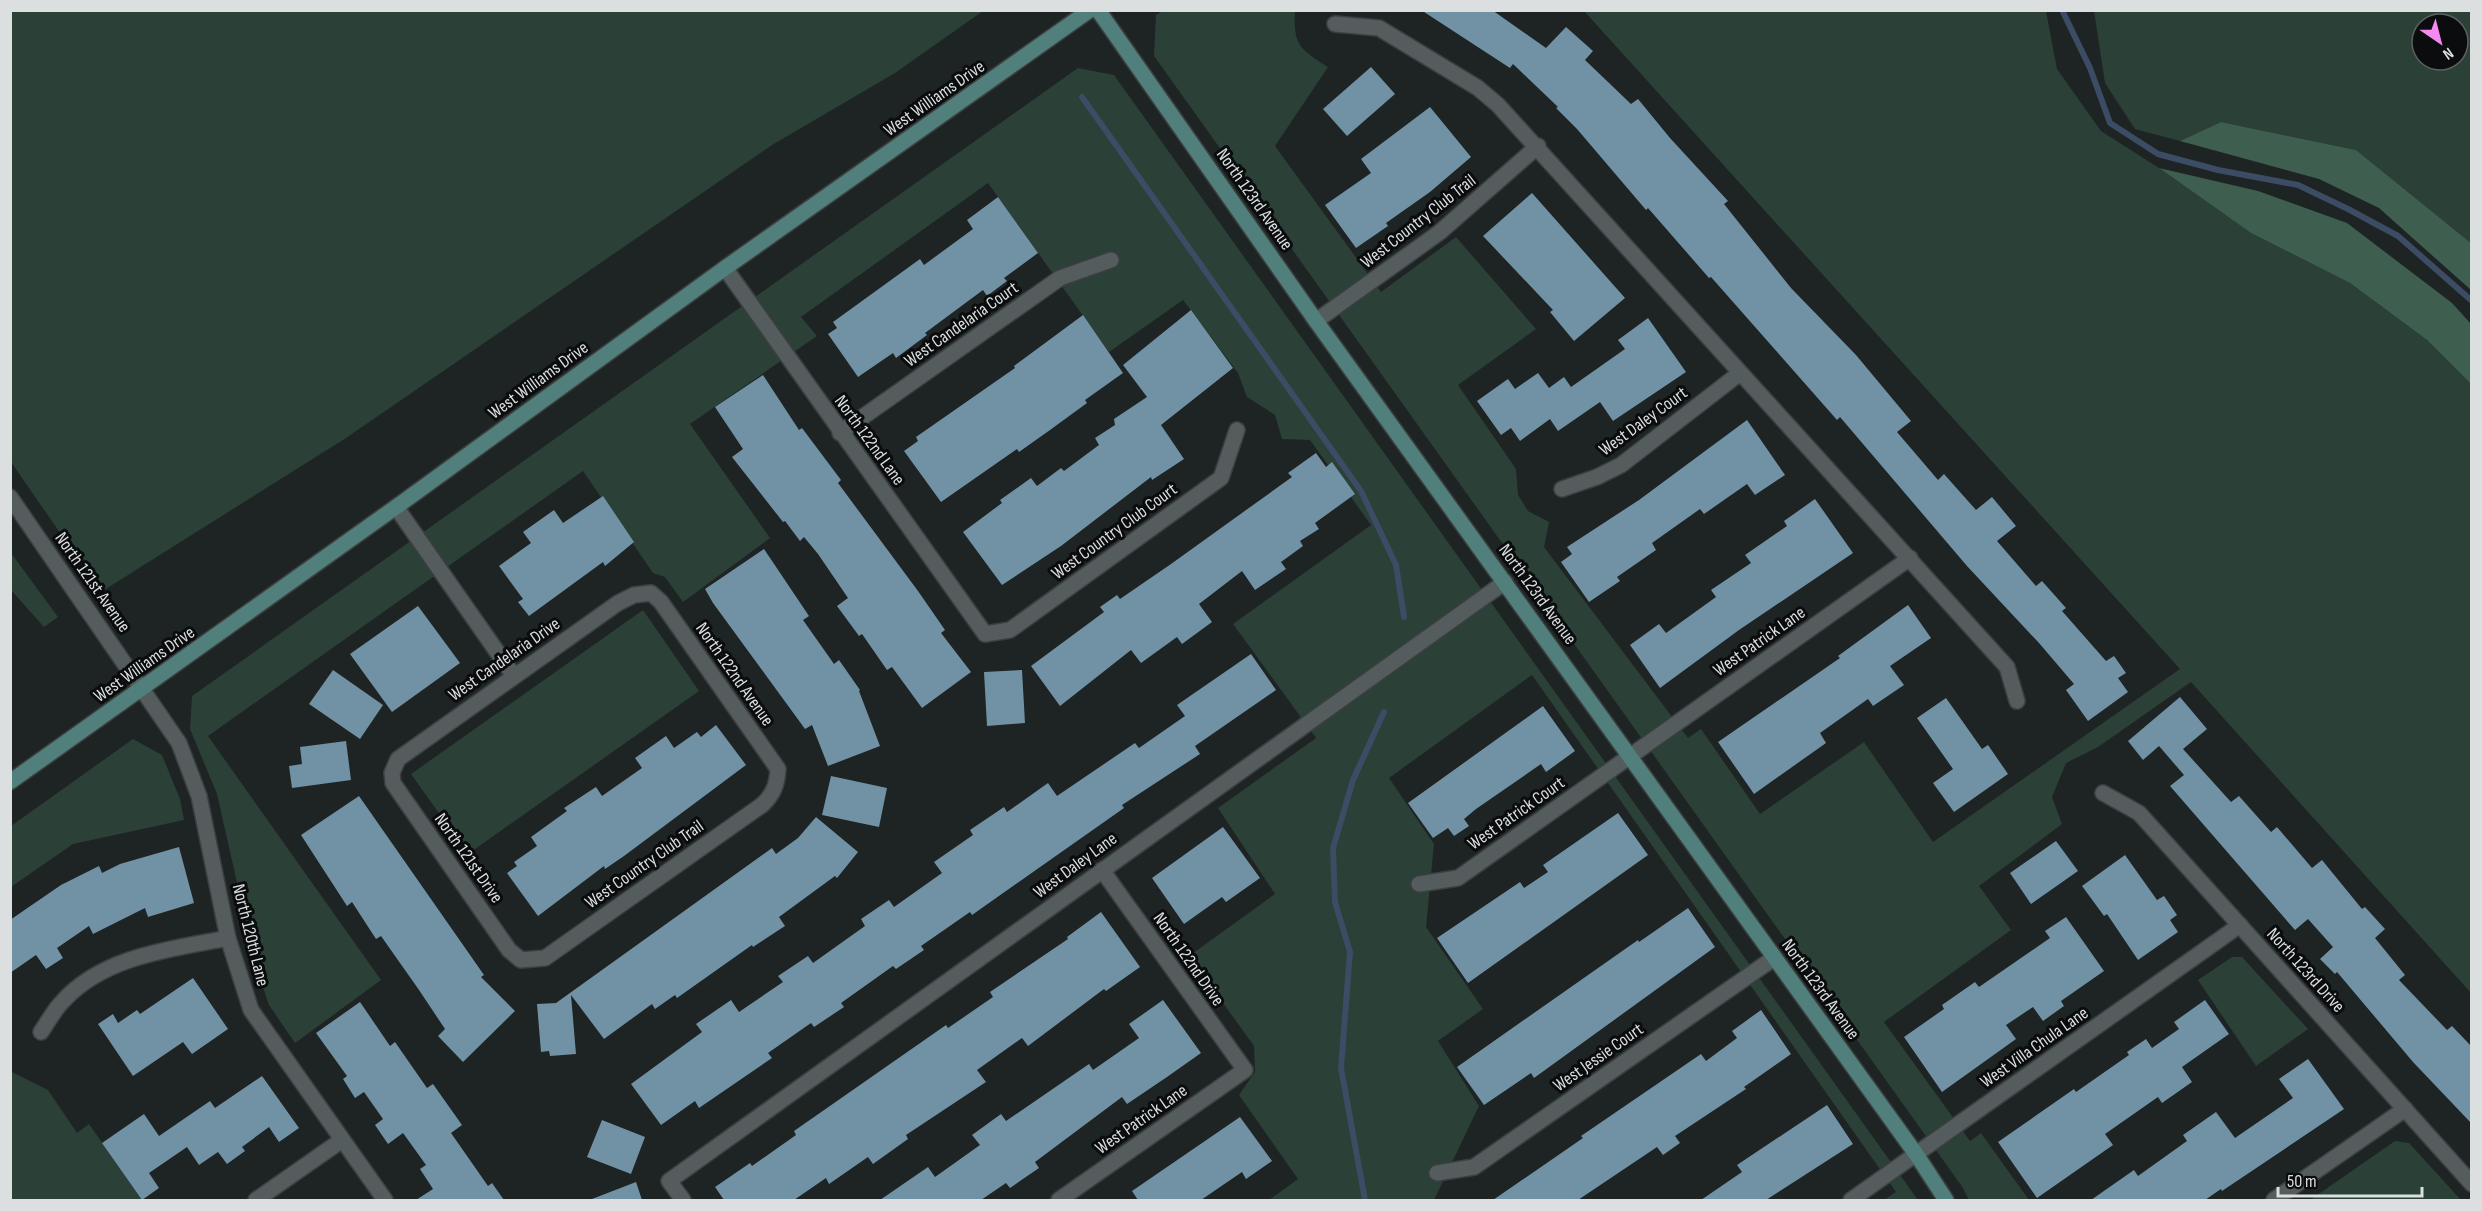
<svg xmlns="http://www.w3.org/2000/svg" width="2482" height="1211" font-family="'Sofia Sans Condensed',sans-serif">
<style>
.green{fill:#2b4036;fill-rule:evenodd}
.forest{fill:#3e5f50}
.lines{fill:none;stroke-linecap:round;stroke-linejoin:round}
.stream{stroke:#3b4c64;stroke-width:6}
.building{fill:#7192a5}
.street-casing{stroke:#3b3f40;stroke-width:18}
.secondary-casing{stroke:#3b3f40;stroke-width:18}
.street{stroke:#555c5d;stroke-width:15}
.secondary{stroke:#507f7c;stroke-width:15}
.labels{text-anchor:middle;stroke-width:6;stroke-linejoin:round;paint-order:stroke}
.street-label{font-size:18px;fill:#dcdfe0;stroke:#0a0c0d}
</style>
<rect width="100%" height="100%" fill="#1e2324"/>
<g class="green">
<path d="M10,11l1,-1 972,1 -88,62 -123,72 -426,293 -245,154 -90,-130z"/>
<path d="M1163,11h132c-2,34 5,38 33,56l-53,79 106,146 75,-55 80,92 -78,56 58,84 2,26 10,16 21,11 -5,25 144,191 13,-9 59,85 104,-72 69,100 247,-173 -596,-658h462l11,58 44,62 58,37 92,65 99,50 77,57 44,44v609l-280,-311 -93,65 -32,16 -14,34 10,27 -83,62 32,44 -127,92 86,119 11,-8 48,67h-60l-6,-12 -809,-1132 2,-41z"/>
<path d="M2094,11h377v232l-115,-93 -135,-28 -41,19 -45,-12 -30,-46zM2422,24h36v36h-36z"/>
<path d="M1078,68l36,7 804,1125h-34l12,-8 -364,-517 -143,103 45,66 -8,83 57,82 -45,32 41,65 -45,94h-165l29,-21 -59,-84 16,-23 -1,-26 -65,-90 86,-62 -57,-86 98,-70 -83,-114 138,-99 -61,-85 -28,-1 -7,-24 -28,-18 -9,-24 -55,-73 -74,52 -121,-169 -187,134 16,19 -127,88 80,114 -87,64 -18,-25 -12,-4 -70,-102 -375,265 173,244 -86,63 -26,-38 -13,-38 -39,-173 -27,-65 2,-33z"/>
<path d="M11,553l47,64 -14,10 -33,-37z"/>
<path d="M643,610l56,81 -231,163 -57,-80z"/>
<path d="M133,739l29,16 18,44 4,21 -111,24 -62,43v-61z"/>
<path d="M2232,957h10l66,72 -52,37 -58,-86z"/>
<path d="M10,1071l38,19 29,43 12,-9 53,76h-131z"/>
<path d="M2395,1141l14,2 52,57h-151z"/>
</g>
<g class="forest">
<path d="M2221,122l135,28 115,93v47l-92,-82 -60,-29 -139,-38z"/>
<path d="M2159,168l99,23 89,32 105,80 19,21v60l-44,-44 -77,-57 -99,-50z"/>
</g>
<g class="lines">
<g class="stream">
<path d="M2062,10l28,58 20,55 48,31 60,16 80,15 50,24 50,27 74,65"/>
<path d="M1082,97l279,394 35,74 8,52"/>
<path d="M1365,1200l-24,-132 9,-116 -15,-50 -2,-54 20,-68 31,-68"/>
</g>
</g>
<g class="building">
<path d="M1421,10h71l54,38 20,-21 27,24 -8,9 46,44 7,-5 32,39 58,63 -4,3 67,84 65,67 55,66 -14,11 41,48 6,-6 32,36 16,-13 24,29 -19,15 39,45 6,-5 24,27 -4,3 44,50 8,-5 12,17 -8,5 10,14 -40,29 -22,-31 8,-6 -35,-41 -72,-77 -127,-149 -3,3 -126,-143 -2,1 -61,-70 -2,2 -69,-81 -21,-21 2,-1 -45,-43 -3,4z"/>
<path d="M1371,67l24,27 -48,42 -24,-27z"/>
<path d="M1430,107l41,50 -41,35 -44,31 2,3 -32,22 -31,-43 46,-32 -10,-14z"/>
<path d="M1532,193l93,105 -51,43 -24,-29 3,-2 -70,-74z"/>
<path d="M998,197l40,56 -34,25 3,3 -20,15 -4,-6 -58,43 2,2 -31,23 -3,-5 -35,24 -30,-43 9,-6 -4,-6 87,-63 4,6 49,-36 -6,-9z"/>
<path d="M1191,310l42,58 -72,57 23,34 -32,21 -1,-3 -90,69 -59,39 -39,-53 39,-29 -2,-3 31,-22 6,8 24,-18 3,3 35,-26 -4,-7 20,-13 -1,-6 33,-22 -24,-32z"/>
<path d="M1083,315l40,58 -38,27 2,3 -37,27 -31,22 -2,-3 -76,53 -37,-51 14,-10 -2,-4 99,-69 -1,-2z"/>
<path d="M1648,318l38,54 -73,49 -13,-19 -42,29 -8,-12 -30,22 -9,-13 -10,7 -24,-34 31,-22 7,10 23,-16 11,15 15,-11 7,10 54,-38 -7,-9z"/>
<path d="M763,375l36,55 3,-2 39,52 -3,3 80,108 27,39 -4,3 30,39 -49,36 -30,-41 -5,3 -25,-36 -3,2 -22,-30 11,-8 -30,-44 -14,-17 -4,4 -15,-20 -2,1 -51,-65 11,-8 -28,-42z"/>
<path d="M1747,420l38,55 -30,20 -8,-11 -43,30 -4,-5 -48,34 4,7 -39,27 3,4 -31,21 -28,-40 11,-8 -5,-7 72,-47z"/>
<path d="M1316,453l10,14 6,-5 23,32 -40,29 4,6 -19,12 3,5 -22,16 5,7 -31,21 -13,-19 -43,33 13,18 -30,22 -5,-7 -36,26 -10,-13 -71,56 -29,-40 73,-54 -4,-5 17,-12 3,4 51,-35 121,-87 -4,-4z"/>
<path d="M603,496l31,46 -29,24 -2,-4 -74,54 -11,-14 5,-3 -24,-33 32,-23 -8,-11 31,-22 9,13z"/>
<path d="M1815,499l38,54 -114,77 -79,58 -30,-43 29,-21 7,9 50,-36 -5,-7 40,-27 -6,-8 42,-29 -3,-5z"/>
<path d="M764,549l45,67 -6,4 31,44 5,-4 21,30 -1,1 21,55 -52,20 -16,-41 -7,4 -92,-126 -8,-14z"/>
<path d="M1908,605l23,33 -41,28 14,19 -31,21 -5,-7 -48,34 6,10 -72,51 -36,-52 122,-84 -2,-2z"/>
<path d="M418,606l42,57 -68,49 -42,-58z"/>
<path d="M1251,654l25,36 -81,56 5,8 -78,51 2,3 -152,107 -2,-3 -49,34 3,4 -28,19 -3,-3 -52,37 3,4 -30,20 -3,-4 -43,30 4,5 -35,24 -38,26 -4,-7 -34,24 -30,-41 71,-52 -6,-8 35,-24 8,12 44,-30 -5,-6 30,-20 5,7 52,-37 -4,-7 28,-19 5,7 48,-34 -8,-11 39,-27 -3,-5 34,-23 3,5 41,-29 9,13 78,-53 4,5 46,-32 -8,-11z"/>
<path d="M333,670l50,35 -23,34 -51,-35z"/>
<path d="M1022,670l3,53 -38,3 -3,-54z"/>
<path d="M2180,697l27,32 -24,20 48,53 8,-6 32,36 6,-5 35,41 10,-8 40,49 3,-2 20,22 -10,9 30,37 -6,5 48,50 5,-4 20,21v77l-59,-62 -76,-90 -2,2 -15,-15 13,-12 -25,-28 -13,11 -125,-144 14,-11 -25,-29 -16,14 -15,-19z"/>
<path d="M1946,698l36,51 6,-4 20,29 -54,38 -21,-29 20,-14 -36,-51z"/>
<path d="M1543,706l32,45 -29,21 -5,-8 -65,45 -12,10 5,7 -15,10 -6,-8 -15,10 -25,-35z"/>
<path d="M716,725l30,40 -122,91 -19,13 -1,-3 -66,50 -31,-43 10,-7 -3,-4 23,-16 -6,-9 36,-26 -3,-3 32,-21 6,9 40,-28 -7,-10 31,-22 8,12 23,-16 4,5z"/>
<path d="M346,741l5,39 -59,8 -3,-22 13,-2 -2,-17z"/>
<path d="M831,776l56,12 -8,39 -57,-12z"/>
<path d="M359,796l125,179 -3,2 34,34 -52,51 -25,-26 7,-7 -26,-39 -38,-54 -5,3 -24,-37 -5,4 -46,-71z"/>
<path d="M1618,813l30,42 -180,128 -31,-45 83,-56 4,6 24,-16 -5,-7z"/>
<path d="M816,817l42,35 -21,26 -2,-2 -56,41 6,9 -32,21 -1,-2 -75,53 -2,-3 -20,14 -3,-5 -48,35 -33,-44 5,59 -26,2 -1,-5 -8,1 -4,-48 19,-1 216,-155 4,6 22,-16z"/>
<path d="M1223,827l37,51 -34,24 -4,-5 -38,27 -32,-46z"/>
<path d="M2056,841l22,30 -47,33 -21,-31z"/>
<path d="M179,847l15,56 -46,14 -3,-9 -52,26 -4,-8 -32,22 6,10 -17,11 -10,-14 -26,18v-53l51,-35 38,-19 3,7 18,-9z"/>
<path d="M2125,855l32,45 7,-4 13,19 -7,5 8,12 -40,28 -31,-46 -3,2 -22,-30z"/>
<path d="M1688,908l27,39 -181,131 -3,-5 -47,32 -27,-38 181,-127 1,2z"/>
<path d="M1101,912l39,55 -34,24 -2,-2 -76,57 -6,-8 -45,32 9,12 -80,53 2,4 -35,25 -5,-7 -39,27 -3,-6 -32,22h-70l-9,-13 35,-24 2,3 44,-31 -2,-4 152,-106 2,3 45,-31 -3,-5 78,-53 -1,-2z"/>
<path d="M2066,917l38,54 -43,30 3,5 -21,15 -10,-14 -27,18 10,14 -74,53 -38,-55 40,-28 -2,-4 33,-23 4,5 71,-49 -5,-7z"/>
<path d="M193,978l35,51 -36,25 -9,-12 -50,34 -35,-52 15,-10 5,9 19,-13 3,4z"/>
<path d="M1163,1000l38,53 -34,24 -40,27 -5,-7 -87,65 4,6 -29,20 -4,-5 -25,17h-101l48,-33 7,10 45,-32 -8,-10 29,-21 5,7 83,-57 4,6 46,-32 -10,-14z"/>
<path d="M2205,1000l24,34 -47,33 10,15 -30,21 -4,-6 -53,37 8,11 -76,53 -39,-56 76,-53 2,3 53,-37 -2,-3 19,-13 6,9 27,-19 -5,-7z"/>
<path d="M360,1002l30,44 5,-4 32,46 6,-4 29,41 -11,8 37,53 4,-3 12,17h-88l17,-11 -13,-20 6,-4 -23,-32 -15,11 -13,-19 8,-6 -19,-27 -9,6 -12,-19 4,-3 -31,-43z"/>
<path d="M1761,1010l30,44 -47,33 2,2 -71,47 5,7 -17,12 -6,-8 -79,53h-85l90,-62 -2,-2 120,-82 5,7 31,-23 -5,-7z"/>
<path d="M2308,1059l36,50 -122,82 -1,-2 -16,11h-114l43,-30 4,6 49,-35 -4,-6 33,-23 19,26 58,-40 -14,-19z"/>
<path d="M262,1076l37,52 -20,14 -10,-15 -27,20 3,4 -18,13 -9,-12 -19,13 -12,-18 -38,26 10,15 -17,12 -40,-57 42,-29 15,22 51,-35 5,7z"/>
<path d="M1827,1105l26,39 -87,56h-65l41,-28 -5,-7z"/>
<path d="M1240,1117l32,44 -26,18 -4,-7 -41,28h-63l-6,-9z"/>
<path d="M602,1120l43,17 -14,37 -44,-17z"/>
<path d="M636,1182l6,18h-50v-1z"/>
</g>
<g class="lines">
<g class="street-casing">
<g id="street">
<path d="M1335,24l44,4 99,60 20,17 509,562 10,34"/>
<path d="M725,268l260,366 25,-4 211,-152 16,-48"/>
<path d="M1316,321l124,-89 98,-86"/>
<path d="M840,433l220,-155 51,-18"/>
<path d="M1562,489l35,-12 24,-12 119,-92"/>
<path d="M10,497l169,246 20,53 29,142 23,72 134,190"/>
<path d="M396,507l118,169"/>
<path d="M651,593l10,9 117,167c-1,15 -4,25 -16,36l-217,153 -24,2 -12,-10 -116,-167 -1,-10 6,-14 220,-156 16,-8z"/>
<path d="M2103,793l36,20 333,371"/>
<path d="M1419,884l39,-6 452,-320"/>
<path d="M41,1032c7,-10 13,-22 22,-31 41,-45 108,-52 165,-63"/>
<path d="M1437,1173l37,-6 300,-209"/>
<path d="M256,1200l86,-60"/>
<path d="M683,1200l-14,-19 836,-599"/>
<path d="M1059,1200l186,-130 -143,-200"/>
<path d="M1851,1200l389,-275"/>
<path d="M2274,1200l131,-91"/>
</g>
</g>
<g class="secondary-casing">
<g id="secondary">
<path d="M1098,10l218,311 600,833 30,46"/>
<path d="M10,782l386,-275 329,-239 365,-258"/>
</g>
</g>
<use href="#street" class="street"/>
<use href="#secondary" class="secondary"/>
</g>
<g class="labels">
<g class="street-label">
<text transform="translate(934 98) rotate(-35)" y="6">West Williams Drive</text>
<text transform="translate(1255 199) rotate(55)" y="6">North 123rd Avenue</text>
<text transform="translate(1418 221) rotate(-38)" y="6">West Country Club Trail</text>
<text transform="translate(961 324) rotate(-35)" y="6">West Candelaria Court</text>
<text transform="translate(538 380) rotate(-36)" y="6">West Williams Drive</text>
<text transform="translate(1643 421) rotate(-36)" y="6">West Daley Court</text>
<text transform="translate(870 440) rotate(54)" y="6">North 122nd Lane</text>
<text transform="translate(1114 531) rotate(-36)" y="6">West Country Club Court</text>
<text transform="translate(93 582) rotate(55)" y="6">North 121st Avenue</text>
<text transform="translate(1538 594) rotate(54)" y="6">North 123rd Avenue</text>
<text transform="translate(1759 641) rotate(-35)" y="6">West Patrick Lane</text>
<text transform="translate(504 659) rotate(-35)" y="6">West Candelaria Drive</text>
<text transform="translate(144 664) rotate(-35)" y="6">West Williams Drive</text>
<text transform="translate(735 674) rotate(55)" y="6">North 122nd Avenue</text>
<text transform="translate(1516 813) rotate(-35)" y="6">West Patrick Court</text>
<text transform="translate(469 858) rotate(55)" y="6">North 121st Drive</text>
<text transform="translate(644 864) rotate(-35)" y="6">West Country Club Trail</text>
<text transform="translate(1075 865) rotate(-36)" y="6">West Daley Lane</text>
<text transform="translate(251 935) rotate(76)" y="6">North 120th Lane</text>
<text transform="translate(1189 959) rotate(55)" y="6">North 122nd Drive</text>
<text transform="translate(2306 970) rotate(48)" y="6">North 123rd Drive</text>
<text transform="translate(1821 989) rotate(54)" y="6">North 123rd Avenue</text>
<text transform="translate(2034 1047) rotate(-35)" y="6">West Villa Chula Lane</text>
<text transform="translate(1598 1057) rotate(-35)" y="6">West Jessie Court</text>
<text transform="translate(1141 1119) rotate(-35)" y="6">West Patrick Lane</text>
</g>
</g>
<rect width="2482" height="1211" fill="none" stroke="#dcdfe0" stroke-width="24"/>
<g transform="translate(2440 42) rotate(145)"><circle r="28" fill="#0a0c0d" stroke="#5e6061" stroke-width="1.5"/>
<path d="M0-4.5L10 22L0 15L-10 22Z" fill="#f489ef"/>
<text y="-9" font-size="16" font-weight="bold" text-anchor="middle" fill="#dcdfe0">N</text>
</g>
<path d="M2278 1187v9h144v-9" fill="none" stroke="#dcdfe0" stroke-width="3"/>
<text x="2287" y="1187" font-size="18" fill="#dcdfe0" stroke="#0a0c0d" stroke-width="4.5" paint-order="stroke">50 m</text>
</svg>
